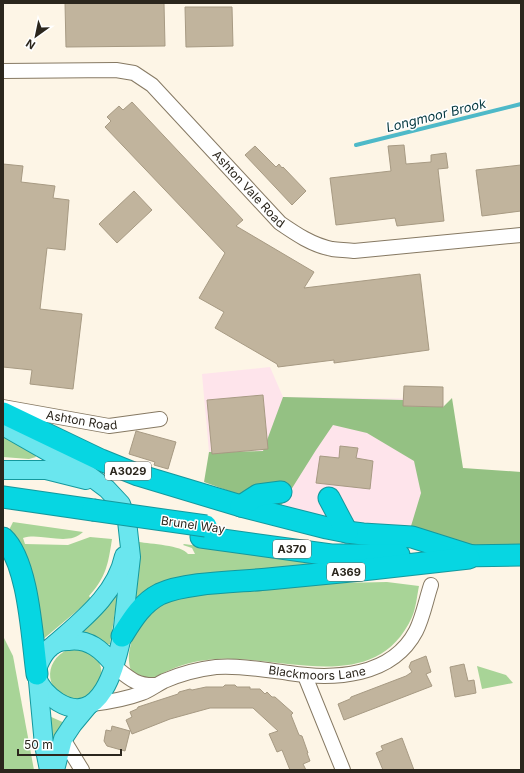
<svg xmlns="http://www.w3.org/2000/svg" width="524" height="773" font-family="Inter,sans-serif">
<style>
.commercial{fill:#fee4eb}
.green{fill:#a8d497}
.forest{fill:#94c183}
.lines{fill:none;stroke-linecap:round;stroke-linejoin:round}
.stream{stroke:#4eb9c8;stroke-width:4}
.building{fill:#c1b49d;stroke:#a79a83}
.minor-casing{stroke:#867963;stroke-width:16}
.major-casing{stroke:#14989d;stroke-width:20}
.highway-casing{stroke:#14989d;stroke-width:23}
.minor{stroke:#fff;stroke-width:14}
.major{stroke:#6ae6ee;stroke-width:18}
.highway{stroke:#07d6e2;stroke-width:21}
.highway-bridge-casing{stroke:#14989d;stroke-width:23;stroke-linecap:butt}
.highway-bridge{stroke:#07d6e2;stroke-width:21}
.labels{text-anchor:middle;stroke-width:3;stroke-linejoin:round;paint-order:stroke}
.shield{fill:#fff;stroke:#6b6761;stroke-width:1}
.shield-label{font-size:11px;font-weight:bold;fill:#2b261d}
.street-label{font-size:12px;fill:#2b261d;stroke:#fff}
.water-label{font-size:13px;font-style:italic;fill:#04383f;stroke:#fff}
</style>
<rect width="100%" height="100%" fill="#fdf5e6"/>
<path class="commercial" d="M270,367l13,30 157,2 -17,128 -78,-5 -66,-13 5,-58 -75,1 -7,-78z"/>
<g class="green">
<path d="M3,436l30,15 3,6 -7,2 -26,-2z"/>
<path d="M13,522l70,10c-15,15 -42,0 -60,6l2,6 43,1 22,-8 22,2c-4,26 -6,38 -23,57l2,3 -50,42 -34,-107z"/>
<path d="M139,542c11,2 43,3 49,12h7l-3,-6 -9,-3 1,-1 96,13 58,7 -208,41z"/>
<path d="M387,582l32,4c-2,10 -3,22 -7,31 -36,80 -129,38 -195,42 -16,1 -32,4 -47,11 -7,2 -14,9 -20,9 -4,1 -11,-2 -15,-4 -7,-4 -7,-20 -5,-27 2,-13 12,-27 21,-37 4,-4 21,-13 28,-15 11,-4 36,-4 49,-5 22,-3 45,-6 68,-7 30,-2 60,-1 91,-2z"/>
<path d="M118,593l-8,51 -5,1 -30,-12z"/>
<path d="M3,636l10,20 21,114h-31z"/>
<path d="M69,649c21,1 33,6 33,29l-12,19c-5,1 -11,4 -15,3 -30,-4 -34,-39 -6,-51z"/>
<path d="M477,666l29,9 7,8 -31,6z"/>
<path d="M49,716l18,8 -15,24z"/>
</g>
<path class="forest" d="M283,397l120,3 1,6 39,1 9,-9 11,70 58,4v78l-60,-1 -50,-23 10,-33 -7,-32 -47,-28 -34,-8 -17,25 -37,59 -75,-27 5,-30 54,-1z"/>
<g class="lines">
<path class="stream" d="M356,145l165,-41"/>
</g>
<g class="building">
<path d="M65,3h99l1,43 -99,1z"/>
<path d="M185,7h47l1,39 -47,1z"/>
<path d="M132,102l111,118 -7,6 78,46 -10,16 116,-14 9,76 -95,13v-3l-56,7 -1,-3 -62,-36 9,-16 -25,-14 26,-45 -120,-126 6,-6 -4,-4 12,-11 4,4z"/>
<path d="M404,145l2,19 25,-2v-7l15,-2 2,15 -10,1 6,52 -47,5 -2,-8 -59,7 -6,-47 61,-7 -3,-25z"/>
<path d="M255,146l21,21 3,-3 3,4 1,-1 23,24 -14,14 -47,-50z"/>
<path d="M3,164l20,2 -2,16 34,4 -2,12 16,2 -4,50 -18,-2 -7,61 42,5 -9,75 -43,-5 2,-14 -29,-3z"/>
<path d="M521,165v46l-39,5 -6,-46z"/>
<path d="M134,191l18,19 -35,33 -18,-19z"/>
<path d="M404,386l39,1v20l-40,-1z"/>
<path d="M263,395l5,54 -56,5 -5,-54z"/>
<path d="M136,431l40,11 -8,27 -14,-4 1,-3 -26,-8z"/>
<path d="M340,446l18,2 -2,10 17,3 -3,28 -54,-6 4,-27 19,2z"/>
<path d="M426,656l5,16 -5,2 6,12 -88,34 -6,-16 12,-5 1,-2 55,-21 6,-4 -3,-5 2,-5z"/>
<path d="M464,664l4,17 6,-1 2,13 -21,4 -5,-30z"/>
<path d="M225,685h10l2,2h13v2h10l5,5 2,-2 5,5h3l18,16 -2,2 8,20 3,1 6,17h-1l3,8 -7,3 3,6h-16l-8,-20 -5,2 -8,-18 9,-3 -25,-23h-43l-40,11 -38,15 -6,-14 6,-3 -2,-5 7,-3 1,-2 40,-13 1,-2 11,-3 2,1 14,-3h17z"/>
<path d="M112,726l18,5 -5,20 -18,-5 -3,-5 2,-11 5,1z"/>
<path d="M402,738l12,32h-31l-7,-17 7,-3 -2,-4z"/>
</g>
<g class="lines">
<g class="minor-casing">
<g id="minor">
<path id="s1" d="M3,71l113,-1 18,3 18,12 128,138c16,11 32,22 52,26 7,1 15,1 22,2l167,-16"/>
<path id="s2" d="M3,407l106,19 51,-7"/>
<path d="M114,666c15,12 22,20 42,19"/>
<path d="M305,676l38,94"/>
<path id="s3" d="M92,704c17,-2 34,-5 50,-11 8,-3 14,-8 22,-12 16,-7 35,-12 52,-14 24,-2 50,3 73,6 45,7 103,4 127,-42 7,-14 10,-31 15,-46"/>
<path d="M63,739l19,31"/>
</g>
</g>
<g class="major-casing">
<g id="major">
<path d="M3,426l84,48 20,15 14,15 6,17 4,36 -9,79c-6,29 -21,92 -64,66 -9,-6 -18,-15 -21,-25 -2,-9 7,-25 14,-30 4,-4 11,-6 17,-6 21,-3 34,9 46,24"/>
<path d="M3,470h43l40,10"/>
<path d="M55,644c28,-25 61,-50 69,-88"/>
<path d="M38,681l6,64 5,25"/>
<path d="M55,770l8,-31 10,-15 15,-18"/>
</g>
</g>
<g class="highway-casing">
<g id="highway">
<path d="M3,413l98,47 37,15 103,31 86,22 20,4 16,2 49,3 60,19"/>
<path d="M3,497l90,13"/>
<path d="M329,498l18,34"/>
<path d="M241,506l17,-11 23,-3"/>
<path d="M201,537l130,18h68"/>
<path d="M3,538c26,24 29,101 34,136"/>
<path d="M458,556l63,-1"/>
<path d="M122,636c10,-16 20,-33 38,-42 26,-12 78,-12 108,-15 67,-6 134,-13 201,-21"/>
</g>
</g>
<use href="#minor" class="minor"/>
<use href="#major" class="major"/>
<use href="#highway" class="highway"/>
<g class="highway-bridge-casing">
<path id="highway-bridge" d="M93,510l113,16"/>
</g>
<use href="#highway-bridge" class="highway-bridge"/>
</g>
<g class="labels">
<g class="shield">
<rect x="105" y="462" width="46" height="18" rx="3"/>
<rect x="273" y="540" width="38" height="18" rx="3"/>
<rect x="327" y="563" width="38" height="18" rx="3"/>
</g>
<g class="shield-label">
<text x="128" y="475">A3029</text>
<text x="292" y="553">A370</text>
<text x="346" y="576">A369</text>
</g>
<g class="street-label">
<text dy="4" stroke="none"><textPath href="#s1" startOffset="295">Ashton Vale Road</textPath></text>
<text dy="4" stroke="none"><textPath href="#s2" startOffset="80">Ashton Road</textPath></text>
<text transform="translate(193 525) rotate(8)" y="4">Brunel Way</text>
<text dy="4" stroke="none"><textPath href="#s3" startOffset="232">Blackmoors Lane</textPath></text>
</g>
<g class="water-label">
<text transform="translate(436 115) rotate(-14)" y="5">Longmoor Brook</text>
</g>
</g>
<rect width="524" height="773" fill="none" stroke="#2b261d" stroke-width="8"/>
<g transform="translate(36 36) rotate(213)" stroke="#ffffff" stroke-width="3" paint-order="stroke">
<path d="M0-3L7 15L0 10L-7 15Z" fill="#2b261d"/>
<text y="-6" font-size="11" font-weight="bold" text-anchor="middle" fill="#2b261d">N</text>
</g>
<path d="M18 749v6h103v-6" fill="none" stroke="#2b261d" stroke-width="2"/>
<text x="24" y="749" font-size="12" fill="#2b261d" stroke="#ffffff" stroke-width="3" paint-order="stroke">50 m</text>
</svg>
